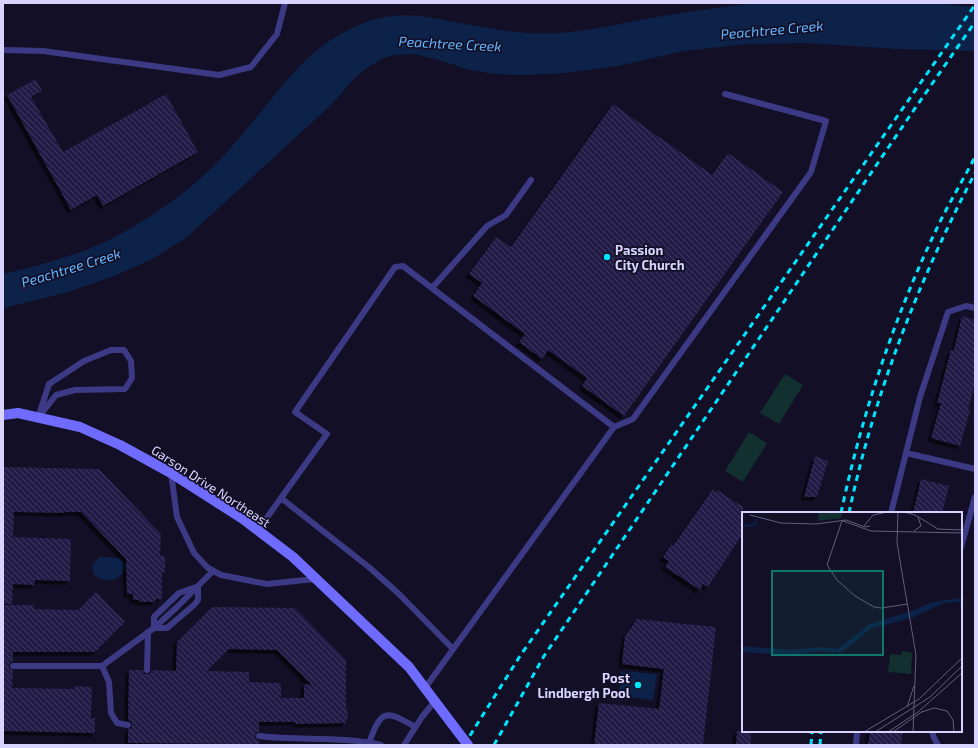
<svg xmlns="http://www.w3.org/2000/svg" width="978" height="748" font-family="'Exo 2',sans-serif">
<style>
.park{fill:#12302f}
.water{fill:#0c2248}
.building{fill:url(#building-back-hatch);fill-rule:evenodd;filter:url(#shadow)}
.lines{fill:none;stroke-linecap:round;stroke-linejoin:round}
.service{stroke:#3d3a85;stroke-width:6}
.secondary{stroke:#6f6bff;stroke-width:10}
.rail{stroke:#00e5ff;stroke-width:3;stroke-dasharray:6 5;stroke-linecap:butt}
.secondary-bridge{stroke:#6f6bff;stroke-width:10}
.poi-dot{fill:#00e5ff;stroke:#130f26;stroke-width:1.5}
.labels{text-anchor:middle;stroke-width:3.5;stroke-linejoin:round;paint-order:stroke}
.poi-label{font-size:13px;font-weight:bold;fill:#d9d4ff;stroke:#130f26;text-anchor:start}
.street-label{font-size:13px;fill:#d9d4ff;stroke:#130f26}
.water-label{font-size:14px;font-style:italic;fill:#62b6ff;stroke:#130f26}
.inset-river{fill:none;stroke:#0c2248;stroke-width:2}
.inset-road{fill:none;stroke:#625e7d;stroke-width:1}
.view{fill:#0f766e;fill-opacity:0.15;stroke:#0f766e;stroke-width:2}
.inset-edge{fill:none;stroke:#d9d4ff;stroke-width:2}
</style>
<defs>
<pattern id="building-back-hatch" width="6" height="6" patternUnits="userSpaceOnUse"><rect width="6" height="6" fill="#241b47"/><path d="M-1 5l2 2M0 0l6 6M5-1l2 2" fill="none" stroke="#433b63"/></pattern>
<filter id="shadow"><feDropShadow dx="-3.5" dy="3.5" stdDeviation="0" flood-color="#0009"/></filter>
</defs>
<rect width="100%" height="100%" fill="#130f26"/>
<g class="park">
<path d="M785,374l18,11 -24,39 -19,-11z"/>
<path d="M749,432l18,11 -24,39 -18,-11z"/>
</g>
<g class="water">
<path d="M756,3h175l44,4v44l-77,-2 -91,-6 -59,1 -64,7 -66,15 -53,7 -43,2 -27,-1 -25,-4 -31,-10 -25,-6 -19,1 -12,3 -16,10 -12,10 -25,28 -143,131 -33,21 -37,17 -49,17 -65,16v-34c33,-8 66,-16 97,-30 46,-21 94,-55 127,-92 17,-19 33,-39 49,-59 21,-25 42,-49 73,-63 11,-6 24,-11 36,-13 22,-4 42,0 64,4 36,6 72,15 109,12 31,-2 62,-9 92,-15 35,-6 71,-11 106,-15z"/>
<path d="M100,557l21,1 5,8c-6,16 -18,18 -32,9l-2,-10z"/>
<path d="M621,671l36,3 -4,26 -34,-4z"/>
</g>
<g class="building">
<path d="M36,79l6,12 -11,6 32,55 103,-58 32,58 -95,54 -6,-11 -26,15 -64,-115z"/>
<path d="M613,104l99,71 16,-22 55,39 -159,224 -42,-30 5,-8 -39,-28 -6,9 -23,-17 6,-8 -52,-38 9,-13 -13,-9 27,-37 15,10z"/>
<path d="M962,316l13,4v62l-7,28 2,1 -10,35 -29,-8 10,-35h-4l14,-53h3z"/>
<path d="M815,456l13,5 -11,36h-13z"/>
<path d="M3,467l96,2 62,65 -1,21 5,1v16h-3v27h-6l-1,3h-16v-2h-6v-6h-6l-1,-35 -45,-47h-16v1l-51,-1 -1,25 58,2 -1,42 -35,-1 -1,5 -21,-1 -1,20h-9z"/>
<path d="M921,479l28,7 -7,27h-29z"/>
<path d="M712,490l4,2 1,-2 26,17v26l-35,54 -5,-3 -3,6 -35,-23 4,-6 -6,-4 8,-12 2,1z"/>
<path d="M96,592l29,30 -30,30h-82v10h-3l-1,4v3l4,1 -1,18 63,1v-3l17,1 -1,31h4v15l-92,-2v-126h31v4l44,1z"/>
<path d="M212,607l83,1 51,52v48h1l1,11h-2v4l-50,1 -1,-2h-36v10l-3,1 -1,3 1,3 3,2v3l-131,-1v-14l3,-1 1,-3 -1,-3 -3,-2 1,-50h14l1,4h3l4,-1v-3l25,1 1,-29zM229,649l48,1 35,35 -8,-1v14h-23v-15l-32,-1v-10l-42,-1z"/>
<path d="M637,619l79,8 -13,118h-109l5,-42 60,6 5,-40 -42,-5 3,-28z"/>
<path d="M737,731h14v14h-15z"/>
<path d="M870,731h33l-2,14h-33z"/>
</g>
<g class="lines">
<g class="service">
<path d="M3,50l40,1 176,24 32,-8 26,-33 8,-31"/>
<path d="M432,288l55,-62 19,-11 25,-35"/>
<path d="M111,350h13l7,11 1,17 -7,11 -50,1 -19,5 -18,23 11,-34 35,-23z"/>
<path d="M906,453l69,16"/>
<path d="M171,473l6,44 17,36 14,15 13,7 46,9 48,-5"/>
<path d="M281,498l89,70 29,26 54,55"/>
<path d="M891,513l29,-116 28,-85 18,-6 9,2"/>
<path d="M258,530l69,-96 -32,-22 100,-145 8,-1 211,161"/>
<path d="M961,547l14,-50"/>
<path d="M154,628h13l27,-23 4,-5v-14"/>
<path d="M154,628v-11l25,-24 17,-6"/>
<path d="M13,666h89l52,-38 24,-22 35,-35"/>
<path d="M102,666l7,16 2,31 6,10 11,2"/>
<path d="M147,670l1,-38"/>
<path d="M425,688l189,-261 19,-8 178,-247 15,-51 -101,-27"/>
<path d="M932,731l2,7 4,7"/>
<path d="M259,736c41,5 82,0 122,9"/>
<path d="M369,743c12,-33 16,-34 46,-16"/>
<path d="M404,745l18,-28 13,-16"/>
<path d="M856,745l1,-14"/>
</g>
<path class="secondary" d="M3,415l15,-2 62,14 40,18 51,28 72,46 50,38 116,110 43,57"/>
<g class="rail">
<path d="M841,513c21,-99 53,-196 97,-287 11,-23 25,-46 37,-69"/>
<path d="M849,513c25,-119 70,-233 126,-340"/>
<path d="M464,745l56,-89 455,-651"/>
<path d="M494,745l50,-89 365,-539 66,-95"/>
<path d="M811,745l1,-14"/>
<path d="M820,745l1,-14"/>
</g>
<path class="secondary-bridge" d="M452,724l16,21"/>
</g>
<g class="poi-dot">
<circle cx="607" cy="257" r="4"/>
<circle cx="638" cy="685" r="4"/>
</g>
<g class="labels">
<g class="poi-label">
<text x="615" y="255">Passion<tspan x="615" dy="15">City Church</tspan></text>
<text x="630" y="683" text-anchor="end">Post<tspan x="630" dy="15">Lindbergh Pool</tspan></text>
</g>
<g class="street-label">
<text transform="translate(211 486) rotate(33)" y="5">Garson Drive Northeast</text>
</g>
<g class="water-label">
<text transform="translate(772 30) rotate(-5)" y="5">Peachtree Creek</text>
<text transform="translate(450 44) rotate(3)" y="5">Peachtree Creek</text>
<text transform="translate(71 268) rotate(-17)" y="5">Peachtree Creek</text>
</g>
</g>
<g transform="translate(742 512)">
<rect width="220" height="220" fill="#130f26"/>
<path d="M160,139l10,2 -1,21 -23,-2 2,-18 11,1z" fill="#12302f"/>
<path d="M77,0h24l-2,6 -23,3z" fill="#12302f"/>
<path d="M220,86v6l-3,-2 -15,1 -32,15 -40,10 -32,25 -20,-2 -31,4 -47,-3v-6l50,4 32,-3 14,2 32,-25 42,-13 20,-9z" fill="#0c2248"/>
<path class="inset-river" d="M0,14l12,-1 3,-6"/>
<path class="inset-road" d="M156,0l-1,31 19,112 -3,77M162,0l11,3 23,14 24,1M8,3l31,8 35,1 30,-4 19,7 5,-1M100,9l-15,44 10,15 18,16 19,11 7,1 27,-4M101,9l28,10 91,2M122,14l9,-11 15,-3M172,19l7,-5 -3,-9M165,195l7,-21M180,200l12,-4 13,3 6,9 1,12M122,220l55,-33 43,-41M133,220l55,-35 32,-31M146,220l30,-20 44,-39M151,220l30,-21"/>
<path class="view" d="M30,59h111v84h-111z"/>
<rect width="220" height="220" class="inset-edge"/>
</g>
<rect width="978" height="748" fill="none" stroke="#d9d4ff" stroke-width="8"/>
</svg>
